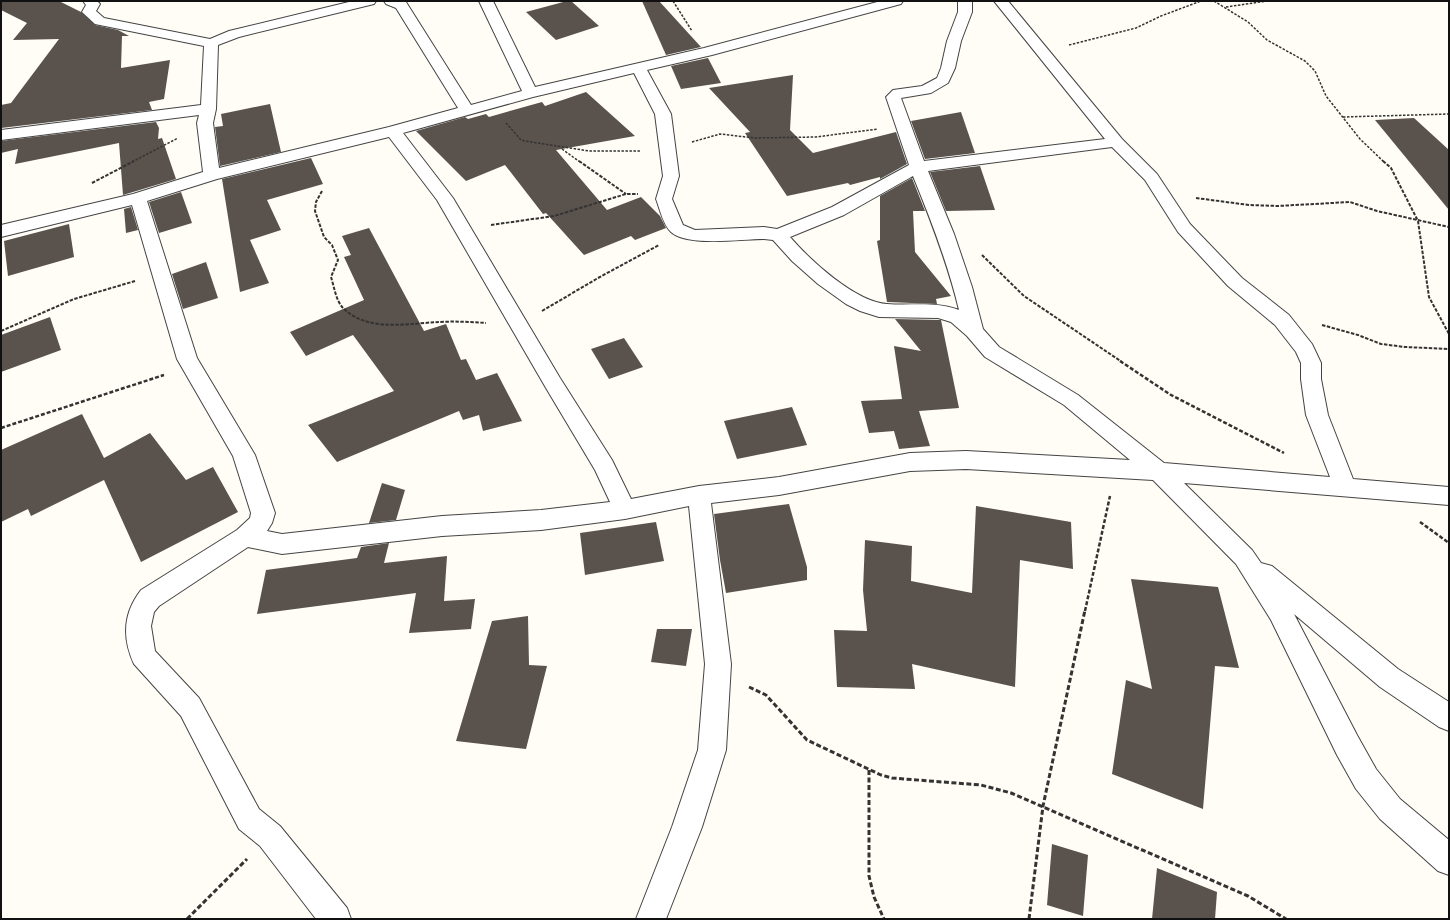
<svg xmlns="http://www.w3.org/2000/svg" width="1450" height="920" font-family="Lora,serif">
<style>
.building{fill:#5a524d}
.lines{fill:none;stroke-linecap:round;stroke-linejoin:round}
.minor-casing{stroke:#444;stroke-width:2}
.path-far3{stroke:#333;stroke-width:1.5;stroke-dasharray:2.5 1.5;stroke-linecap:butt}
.path-far2{stroke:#333;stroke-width:2;stroke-dasharray:3.5 1.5;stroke-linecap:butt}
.path-far1{stroke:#333;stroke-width:2.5;stroke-dasharray:4 2;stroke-linecap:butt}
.path{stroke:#333;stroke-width:3;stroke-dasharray:5 2.5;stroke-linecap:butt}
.minor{fill:#fff;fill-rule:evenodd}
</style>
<rect width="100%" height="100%" fill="#fffdf5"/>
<g class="building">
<path d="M1,1h58l22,11 14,13 23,5 11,6h-7l-1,32 49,-8 -6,39 -15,3 3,8 -151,18v-23l10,-2 48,-64 -46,1 14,-17 -26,-13z"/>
<path d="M567,1h4l28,25 -43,14 -30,-28z"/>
<path d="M642,1h17l42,46 -35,8z"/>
<path d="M708,58l13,25 -40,6 -10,-23z"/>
<path d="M793,75l-3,55 23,23 83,-21 11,32 -27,15v-2l-30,8 -2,-2 -61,13 -42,-63 5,-1 -41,-44z"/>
<path d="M586,92l49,44 -79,14 51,60 34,-13 19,19 6,12 -31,12 -4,-4 -47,19 -38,-42 -3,1 -38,-49 -39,16 -50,-50 49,-14 3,2 18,-5 3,3 53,-15 3,4z"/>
<path d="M270,104l11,48 -61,14 -5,-39 8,-1 -2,-12z"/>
<path d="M961,112l14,41 -50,6 -14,-38z"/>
<path d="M1414,118l35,32v60l-74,-90z"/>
<path d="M156,122l3,6 -1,11 4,-1 14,41 -53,16 -4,-52 -104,21 3,-15 -17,4v-12z"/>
<path d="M311,158l12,26 -56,16 14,30 -31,10 19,43 -29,9 -18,-113z"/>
<path d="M980,166l15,44 -49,1 -16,-39z"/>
<path d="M912,178l13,33h-12l2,41 36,44 -15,3 1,5 -50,-2 -10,-61 3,-1v-44z"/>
<path d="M181,192l11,31 -33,10 -10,-31z"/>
<path d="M131,207l7,23 -12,3 -2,-24z"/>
<path d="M69,224l5,33 -66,19 -4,-35z"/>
<path d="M369,228l55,103 22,-7 15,36 5,-1 10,21 21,-7 25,48 -39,10 -4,-16 -16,5 -4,-9 -122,51 -29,-37 86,-34 -41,-56 -47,21 -16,-24 74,-32 -20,-43 7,-2 -9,-19z"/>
<path d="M206,262l12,36 -35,11 -11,-35z"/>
<path d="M50,317l11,33 -60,22v-37z"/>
<path d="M895,319l46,1 18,88 -40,3 11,35 -31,3 -5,-18 -25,2 -8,-32 41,-2 -8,-53 27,5z"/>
<path d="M624,338l19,29 -34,12 -18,-30z"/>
<path d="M792,407l15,38 -70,14 -13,-38z"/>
<path d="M82,414l22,44 46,-25 36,47 27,-13 25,45 -97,50 -37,-82 -73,36 -3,-7 -27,13v-72z"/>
<path d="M382,483l23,7 -9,30 -27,3z"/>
<path d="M789,504l18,63v13l-81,13 -6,-33 -6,-46z"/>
<path d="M976,506l95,16 2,47 -53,-9 -5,127 -103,-23 3,25 -78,-2 -3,-57 33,1 -4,-41 2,-50 47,6 -1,35 61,12z"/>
<path d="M656,522l8,39 -79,14 -5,-42z"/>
<path d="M389,543l-5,20 63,-7 -3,45 31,-2 -4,30 -62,4 7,-40 -159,21 9,-44 91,-12 4,-11z"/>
<path d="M1131,579l87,8 21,81 -24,-2 -12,143 -91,-35 14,-94 26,9z"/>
<path d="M528,616l1,49 18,1 -21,83 -70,-8 36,-120z"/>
<path d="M657,629h35l-6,37 -35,-4z"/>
<path d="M1052,844l36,11 -5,61 -36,-11z"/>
<path d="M1157,868l60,24 -2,27h-63z"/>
</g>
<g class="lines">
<g class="minor-casing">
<path id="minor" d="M83,1h14l3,3 -4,7 8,7 106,21 19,-8 124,-30h23l-2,3 -135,33 -21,8 -2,64 -3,14 6,45 170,-41 69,-19 -62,-100 -10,-4 -2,-3 22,1 65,103 51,-14 -43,-90h14l42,86 169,-39 177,-47h22l-2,3 -189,51 -65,15 24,44 8,62 -7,23 11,26 12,5 69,-3 13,2 55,-22 77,-42 -23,-68 7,-7 29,-4 15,-8 4,-10 6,-27 11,-29v-11h14v11l-11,29 -6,27 -7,15 -17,10 -30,5 23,63 181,-22 -111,-138h14l114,138 35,35 33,50 52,54 47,37 23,29 9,19v16l7,36 25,64 96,8v18l-265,-22 68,67 9,13 11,3 126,103 51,33v29l-10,-4 -59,-40 -86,-73 63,121 19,34 24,30 49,41v35l-11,-4 -58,-52 -24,-30 -19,-34 -66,-135 -35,-56 -83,-84 -187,-11 -56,2 -131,24 -68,8 20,161 -5,86 -24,77 -36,92h-30l36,-92 26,-77 7,-86 -16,-158 -64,13 -84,11 -99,6 -160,18 -34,-7 -89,59 -5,6 -3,14 4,25 44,47 60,111 21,17 67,82 4,11h-35l-56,-73 -21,-17 -58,-113 -47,-52c-12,-26 -11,-51 7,-74l96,-60 13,-12 1,-5 -18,-57 -56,-97 -45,-154 -131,32v-12l132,-31 70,-22 -6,-49 2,-8 -198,25v-10l200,-25 3,-59 -109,-22 -13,-12 4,-7zM634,73l21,41 8,62 -7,23c4,10 7,26 15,33 16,15 71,7 93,7l9,1 19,21 26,23 28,20 14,7 19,6 59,1 13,4 16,14 18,21 79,48 66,55 -164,-9 -56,2 -131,24 -80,9 -68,13 -19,-39 -52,-82 -107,-180 -50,-65 130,-36zM389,137l48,63 109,188 49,82 15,32 -69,8 -99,6 -160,18 -15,-3 5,-8 3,-10 -20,-58 -58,-97 -50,-157 70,-22zM1112,147l33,33 33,52 50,54 47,39 21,27 5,11v16l5,36 24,62 -166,-14 -86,-68 -79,-48 -16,-18 -11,-42 -18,-53 -26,-63zM913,176c18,44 35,88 46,134 -24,-9 -47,-4 -72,-6 -32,-2 -77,-44 -97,-67l54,-22z"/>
</g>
<g class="path-far3">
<path d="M673,1l19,30"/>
<path d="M1214,1l34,21 19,18 38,21 10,10 11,25 34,43 24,23"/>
<path d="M1347,1h38"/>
<path d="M1226,7l41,-6"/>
<path d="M1069,45l67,-17 25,-12 40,-15"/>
<path d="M1343,117l106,-3"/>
<path d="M506,123l15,17 4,1 64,10h52"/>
<path d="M692,142l28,-8 35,4 61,-1 62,-8"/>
<path d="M562,149l18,13"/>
<path d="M132,162l46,-24"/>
</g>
<g class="path-far2">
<path d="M579,161l47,33"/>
<path d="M1383,161l8,7 27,53 11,76 20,37"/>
<path d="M92,183l42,-22"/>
<path d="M322,191l-6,11 -1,9 9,26 8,8 6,15 -7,17c3,9 5,24 12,31 25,25 66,15 97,14 16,-1 31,0 46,1"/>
<path d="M1196,198l53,7 29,1 72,-4 27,9 72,16"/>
<path d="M491,225l63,-9 72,-22h12"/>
<path d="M982,255l42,41 98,66"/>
<path d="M542,311l56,-33 61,-33"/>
<path d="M1322,325l36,10 23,9 24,3 44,2"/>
<path d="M1,331l73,-32 61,-18"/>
</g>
<g class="path-far1">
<path d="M1120,361l51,34 113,58"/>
<path d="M1,428l163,-53"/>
<path d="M1420,522l29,21"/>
<path d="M1085,611l25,-115"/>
</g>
<g class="path">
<path d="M749,687l17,8 41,45 74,35 11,3 89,7 30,8 237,103 38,23"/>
<path d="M869,770v106l5,21 10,22"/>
<path d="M187,919l60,-60"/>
<path d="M1029,919l14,-113 42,-196"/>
</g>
<use href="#minor" class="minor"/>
</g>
<rect width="1450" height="920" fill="none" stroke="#111111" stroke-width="4"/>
</svg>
